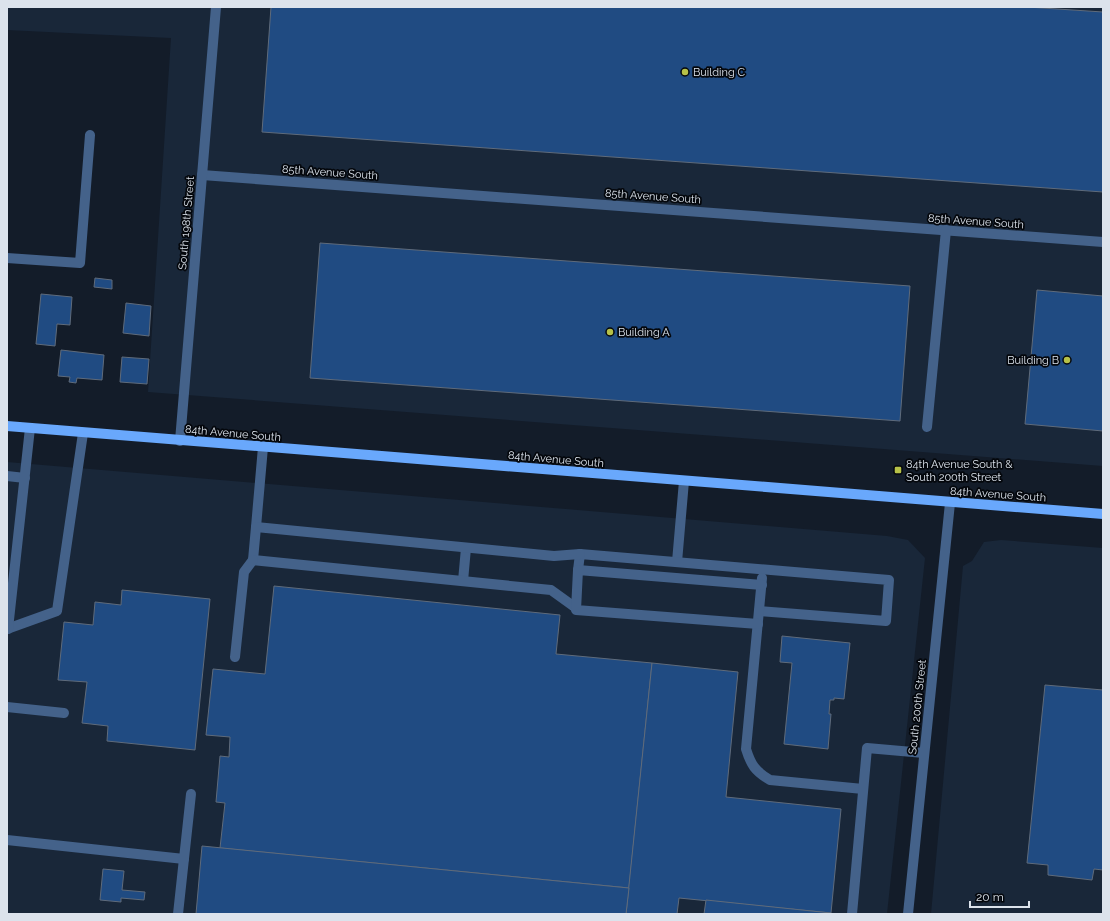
<svg xmlns="http://www.w3.org/2000/svg" width="1110" height="921" font-family="Raleway,sans-serif">
<style>
.built{fill:#192739}
.building{fill:#204b82;stroke:#5f6b7b}
.lines{fill:none;stroke-linecap:round;stroke-linejoin:round}
.minor{stroke:#44628a;stroke-width:10}
.major{stroke:#69a8fc;stroke-width:10}
.poi-dot{fill:#b6c148;stroke:#04070c;stroke-width:1.5}
.labels{text-anchor:middle;stroke-width:3.5;stroke-linejoin:round;paint-order:stroke}
.poi-label{font-size:11px;fill:#dce3ec;stroke:#04070c;text-anchor:start}
.street-label{font-size:11px;fill:#dce3ec;stroke:#04070c}
</style>
<rect width="100%" height="100%" fill="#131c29"/>
<g class="built">
<path d="M7,7h1096v459l-955,-74 23,-354 -164,-8z"/>
<path d="M7,462l880,74 21,4 17,18 -38,356h-880z"/>
<path d="M1001,540l102,8v366h-172l32,-348 9,-5 12,-19z"/>
</g>
<g class="building">
<path d="M271,7h756l76,5v180l-841,-60z"/>
<path d="M320,243l590,43 -10,135 -590,-43z"/>
<path d="M95,278l17,2v9l-18,-2z"/>
<path d="M1037,290l66,6v135l-78,-7z"/>
<path d="M41,294l31,3 -2,28 -13,-1 -2,22 -19,-2z"/>
<path d="M126,303l25,3 -2,30 -26,-3z"/>
<path d="M61,350l43,5 -2,25 -25,-2 -1,5 -7,-1 1,-5 -12,-1z"/>
<path d="M122,357l27,2 -2,25 -27,-2z"/>
<path d="M274,586l286,29 -4,39 96,9 -23,225 -409,-40 5,-45 -9,-1 4,-46 9,1 1,-20 -24,-2 7,-66 52,5z"/>
<path d="M122,590l88,9 -15,151 -88,-9 1,-15 -26,-3 5,-41 -29,-2 6,-58 29,3 2,-23 26,3z"/>
<path d="M782,636l68,7 -6,56 -10,-1v2h-4l-1,14h2l-3,35 -44,-5 8,-81 -12,-1z"/>
<path d="M652,663l86,9 -12,125 115,12 -10,104 -152,-15 -2,16h-51z"/>
<path d="M1045,685l58,5v180l-9,-1 -2,11 -44,-5v-10l-21,-2z"/>
<path d="M202,846l427,42 -3,26h-430z"/>
<path d="M103,869l21,2 -2,19 23,2 -1,8 -23,-2v4l-21,-2z"/>
<path d="M706,900l125,13v1h-127z"/>
</g>
<g class="lines">
<g class="minor">
<path d="M202,175l901,67"/>
<path d="M7,258l73,5 10,-128"/>
<path d="M927,427l19,-197"/>
<path d="M180,441l36,-434"/>
<path d="M7,476l18,2"/>
<path d="M256,527l7,-80"/>
<path d="M677,562l7,-81"/>
<path d="M578,570l2,-16 309,26 -3,41 -127,-10"/>
<path d="M762,578l-16,171c5,16 9,22 24,31l93,9"/>
<path d="M463,581l3,-33"/>
<path d="M576,608l-25,-18 -298,-30 3,-33 298,29 26,-2"/>
<path d="M758,624l-182,-14 2,-40 184,15"/>
<path d="M7,629l50,-18 26,-178"/>
<path d="M8,629l22,-201"/>
<path d="M235,657l9,-85 9,-12"/>
<path d="M7,707l57,6"/>
<path d="M7,840l177,19"/>
<path d="M178,914l13,-120"/>
<path d="M852,914l15,-166 57,5"/>
<path d="M908,914l42,-411"/>
</g>
<path class="major" d="M7,426l1096,88"/>
</g>
<g class="poi-dot">
<circle cx="685" cy="72" r="4"/>
<circle cx="610" cy="332" r="4"/>
<circle cx="1067" cy="360" r="4"/>
<rect x="894" y="466" width="8" height="8" rx="2"/>
</g>
<g class="labels">
<g class="poi-label">
<text x="693" y="76">Building C</text>
<text x="618" y="336">Building A</text>
<text x="1059" y="364" text-anchor="end">Building B</text>
<text x="906" y="468">84th Avenue South &amp;<tspan x="906" dy="13">South 200th Street</tspan></text>
</g>
<g class="street-label">
<text transform="translate(330 172) rotate(4)" y="4">85th Avenue South</text>
<text transform="translate(653 196) rotate(4)" y="4">85th Avenue South</text>
<text transform="translate(976 221) rotate(4)" y="4">85th Avenue South</text>
<text transform="translate(186 223) rotate(-85)" y="4">South 198th Street</text>
<text transform="translate(233 433) rotate(5)" y="4">84th Avenue South</text>
<text transform="translate(556 459) rotate(5)" y="4">84th Avenue South</text>
<text transform="translate(998 494) rotate(4)" y="4">84th Avenue South</text>
<text transform="translate(917 707) rotate(-84)" y="4">South 200th Street</text>
</g>
</g>
<rect width="1110" height="921" fill="none" stroke="#dce3ec" stroke-width="16"/>
<path d="M970 901v6h59v-6" fill="none" stroke="#dce3ec" stroke-width="2"/>
<text x="976" y="901" font-size="12" fill="#dce3ec" stroke="#04070c" stroke-width="3" paint-order="stroke">20 m</text>
</svg>
